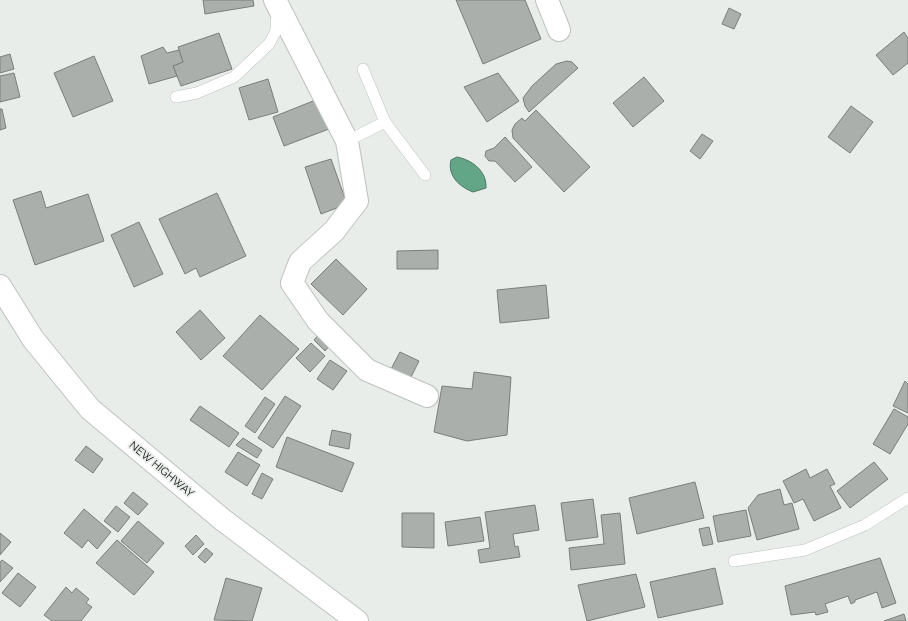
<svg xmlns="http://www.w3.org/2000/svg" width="908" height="621" font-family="Raleway,sans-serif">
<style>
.water{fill:#63a687;stroke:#497862}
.building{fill:#aaafac;stroke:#7a7e7c}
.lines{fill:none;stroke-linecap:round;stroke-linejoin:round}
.service-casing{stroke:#bdc2bf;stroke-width:12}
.minor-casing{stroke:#bdc2bf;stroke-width:24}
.secondary-casing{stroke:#bdc2bf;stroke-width:24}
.service{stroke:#fff;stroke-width:11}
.minor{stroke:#fff;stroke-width:22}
.secondary{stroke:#fff;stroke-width:22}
.labels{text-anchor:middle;stroke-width:3.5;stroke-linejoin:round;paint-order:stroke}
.street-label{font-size:11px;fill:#0b0d0c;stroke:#e8edea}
</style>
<rect width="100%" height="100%" fill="#e8edea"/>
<path class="water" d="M457,157c15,3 30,14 29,31l-13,4c-13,-5 -26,-16 -22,-32z"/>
<g class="building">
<path d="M203,0h50l1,6 -49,8z"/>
<path d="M456,0h69l16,39 -58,25z"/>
<path d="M729,8l12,6 -7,15 -12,-5z"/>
<path d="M904,32l4,6v25l-15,12 -17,-20z"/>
<path d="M219,33l13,36 -51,17 -8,-20 10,-4 -5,-15z"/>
<path d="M163,47l4,6 12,-3 4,12 -10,4 4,10 -28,8 -8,-28z"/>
<path d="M10,54l4,15 -14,4v-16z"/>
<path d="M94,56l19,45 -40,16 -19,-44z"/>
<path d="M567,61l5,1 6,6 -49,44 -4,-6 -2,-8 9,-12 24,-22z"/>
<path d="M14,73l6,24 -20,5v-26z"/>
<path d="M498,73l21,28 -32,21 -23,-35z"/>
<path d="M644,77l20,24 -31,26 -20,-24z"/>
<path d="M268,79l10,33 -29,8 -10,-32z"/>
<path d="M318,99l11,30 -45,17 -11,-29z"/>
<path d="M851,106l22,16 -23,31 -22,-16z"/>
<path d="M0,109h2l4,19 -6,2z"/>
<path d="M536,110l54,57 -26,25 -51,-54 -1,-8 3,-6 7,-6 3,3z"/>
<path d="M702,134l11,7 -13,18 -10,-8z"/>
<path d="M505,137l27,30 -17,15 -20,-21h-6l-4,-5 1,-5 8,-3z"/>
<path d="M331,159l16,45 -26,10 -16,-47z"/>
<path d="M41,191l5,17 42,-14 16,47 -69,24 -22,-65z"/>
<path d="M217,193l29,63 -46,21 -4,-9 -11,6 -26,-55z"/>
<path d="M139,222l24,52 -29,13 -23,-52z"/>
<path d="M438,250v19h-41v-18z"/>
<path d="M336,259l31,30 -24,26 -32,-31z"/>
<path d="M546,285l3,33 -49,5 -3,-33z"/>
<path d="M200,310l25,28 -24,22 -25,-28z"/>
<path d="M260,315l39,34 -37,41 -39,-34z"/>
<path d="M320,333l11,11 -6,7 -11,-11z"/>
<path d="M311,343l14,13 -15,16 -14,-14z"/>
<path d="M400,352l19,9 -9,18 -19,-10z"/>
<path d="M330,360l17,11 -14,19 -16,-11z"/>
<path d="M474,372l37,5 -4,58 -40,6 -33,-9 8,-46 30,3z"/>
<path d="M905,381l3,3v29l-15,-7z"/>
<path d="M285,396l16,10 -28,42 -15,-10z"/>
<path d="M265,397l10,7 -20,29 -10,-7z"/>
<path d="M200,406l39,27 -10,14 -39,-27z"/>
<path d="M894,409l14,8v7l-18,30 -17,-10z"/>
<path d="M332,430l19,4 -2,15 -20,-4z"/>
<path d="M287,437l67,26 -12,29 -66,-25z"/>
<path d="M243,438l19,12 -5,8 -21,-13z"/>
<path d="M86,446l17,13 -10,14 -18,-13z"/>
<path d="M238,452l22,13 -13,21 -22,-14z"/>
<path d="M874,462l14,17 -38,29 -13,-17z"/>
<path d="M806,469l4,9 17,-9 8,15 -5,2 11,22 -27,13 -11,-22 -9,4 -11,-22z"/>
<path d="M262,473l11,6 -11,20 -10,-5z"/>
<path d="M695,482l9,36 -67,16 -8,-36z"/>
<path d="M780,489l4,16 8,-2 7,26 -42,11 -9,-32 10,-13z"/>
<path d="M133,492l15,12 -10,11 -14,-12z"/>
<path d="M593,499l5,38 -32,4 -5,-38z"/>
<path d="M535,505l4,25 -26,4 2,13 3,-1 2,11 -40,6 -2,-13 12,-2 -5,-36z"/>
<path d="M116,506l14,11 -12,15 -14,-11z"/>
<path d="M84,509l27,23 -14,17 -9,-9 -6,8 -18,-15z"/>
<path d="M746,510l5,26 -33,6 -5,-26z"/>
<path d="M402,513h32v35l-32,-1z"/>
<path d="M620,513l5,51 -54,6 -2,-22 35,-4 -3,-29z"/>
<path d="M480,517l4,24 -36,5 -3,-24z"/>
<path d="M138,521l26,22 -17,20 -26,-22z"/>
<path d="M709,527l4,17 -10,2 -4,-17z"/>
<path d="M0,533l11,9 -11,13z"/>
<path d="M196,535l8,9 -11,11 -8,-9z"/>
<path d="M117,540l37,32 -20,23 -38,-32z"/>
<path d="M206,548l7,6 -8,9 -7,-6z"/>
<path d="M880,558l16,45 -14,5 -5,-16 -22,8v2l-4,2 -3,-8 -23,8 3,8 -12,3 -1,-3 -24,3 -6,-29z"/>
<path d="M2,560l11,8 -13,14v-20z"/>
<path d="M715,568l8,36 -65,14 -8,-36z"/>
<path d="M18,573l18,14 -16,20 -18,-14z"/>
<path d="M636,574l9,33 -58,14 -9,-36z"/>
<path d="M226,578l36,10 -10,33 -38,-1z"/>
<path d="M66,587l6,6 4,-5 13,11 -3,4 6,4 -11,14h-29l-8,-6z"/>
<path d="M904,614l2,7h-22z"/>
</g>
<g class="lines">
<g class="service-casing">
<g id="service">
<path d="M363,69l22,53 40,53"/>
<path d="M176,97l21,-4 37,-16 35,-33 7,-13 1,-18"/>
<path d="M347,141l38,-19"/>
<path d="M734,561l71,-11 60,-25 43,-27"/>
</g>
</g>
<g class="minor-casing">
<g id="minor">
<path d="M275,0l72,141 10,60 -23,30 -34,31 -8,21 26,38 49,49 60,26"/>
<path d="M547,0l12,30"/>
</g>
</g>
<g class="secondary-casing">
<path id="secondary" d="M0,286l33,53 57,70 133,111 134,101"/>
</g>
<use href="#service" class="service"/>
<use href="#minor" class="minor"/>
<use href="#secondary" class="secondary"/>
</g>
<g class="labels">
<g class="street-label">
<text transform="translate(162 469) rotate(40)" y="4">NEW HIGHWAY</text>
</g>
</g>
</svg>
